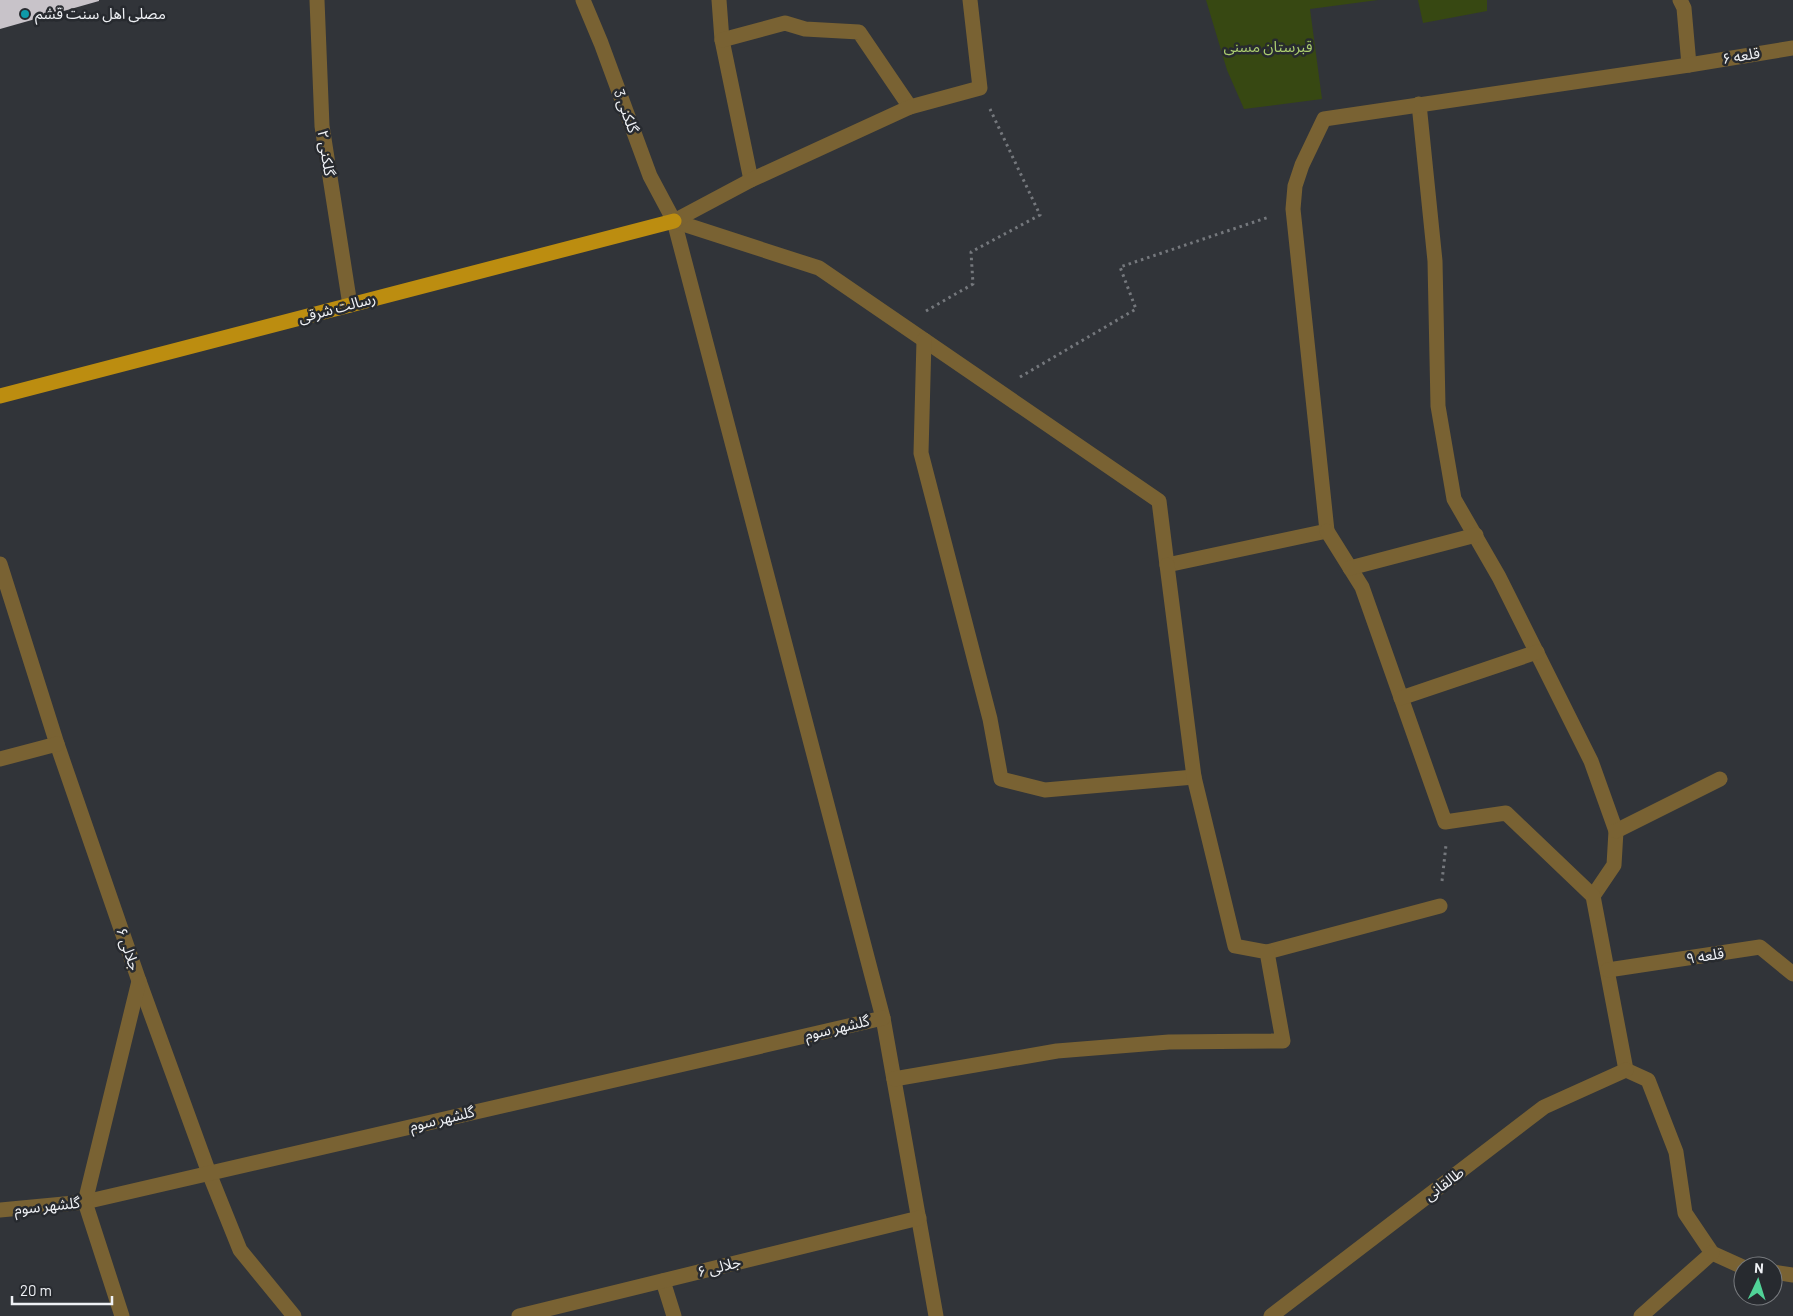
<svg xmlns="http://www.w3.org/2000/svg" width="1793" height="1316" font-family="Barlow,'Noto Sans Arabic',sans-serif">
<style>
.green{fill:#374812}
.building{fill:#c8c3c9}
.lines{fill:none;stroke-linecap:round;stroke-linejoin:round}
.path{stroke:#75787d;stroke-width:3;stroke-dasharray:2.5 4;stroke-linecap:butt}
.minor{stroke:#796233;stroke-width:15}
.major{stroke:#bc8d10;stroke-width:15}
.culture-dot{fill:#0f9aa8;stroke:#272a2f;stroke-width:2}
.labels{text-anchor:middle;stroke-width:5;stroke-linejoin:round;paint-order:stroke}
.poi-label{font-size:15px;fill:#eff1f5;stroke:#272a2f;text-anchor:start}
.park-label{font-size:15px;fill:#abcd6f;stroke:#272a2f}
.street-label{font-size:15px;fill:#eff1f5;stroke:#272a2f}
</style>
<rect width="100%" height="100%" fill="#313439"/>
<g class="green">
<path d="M1206,0h172l-68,9 12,90 -78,10 -17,-39z"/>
<path d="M1418,0h69v11l-64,12z"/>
</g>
<path class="building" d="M0,0h99v1l-99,28z"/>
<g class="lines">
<g class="path">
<path d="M926,311l47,-27 -2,-32 69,-37 -50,-106"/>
<path d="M1020,377l116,-68 -16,-42 149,-50"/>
<path d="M1442,881l4,-36"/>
</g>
<g class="minor">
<path d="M317,0l5,126 28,179"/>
<path d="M583,0l18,43 49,133 24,45 209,797 53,298"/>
<path d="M719,0l3,40 29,140"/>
<path d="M1680,0l4,8 5,57"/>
<path d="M722,40l63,-17 20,6 54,3 51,75"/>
<path d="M1419,104l16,157 3,145 16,93 45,78 92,184 25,70 -2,34 -21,31"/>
<path d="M674,221l145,47 340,233 8,64 160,-34 -34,-322 2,-23 7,-21 22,-46 365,-54 104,-17"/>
<path d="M674,221l77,-41 159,-73 70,-19 -10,-88"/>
<path d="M924,340l-3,113 69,266 11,60 44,11 149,-13"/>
<path d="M1327,531l35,56 83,235 61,-9 87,83 33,174"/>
<path d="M0,564l57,180 82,237 70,192 31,77 54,66"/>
<path d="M1350,568l126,-33"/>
<path d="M1401,698l136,-46"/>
<path d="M0,759l57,-15"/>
<path d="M1616,831l104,-52"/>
<path d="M1267,952l173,-46"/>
<path d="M1608,970l152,-23 33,27"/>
<path d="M1626,1070l22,10 28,72 9,61 27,40 31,14"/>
<path d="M894,1079l163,-28 112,-9 114,-1 -16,-89 -32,-6 -41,-169 -27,-212"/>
<path d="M0,1210l85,-8 798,-184"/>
<path d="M1773,1272l20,3"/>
<path d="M663,1281l11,35"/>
<path d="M122,1316l-37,-114 54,-221"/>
<path d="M519,1316l400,-98"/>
<path d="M1271,1316l273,-209 82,-37"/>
<path d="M1641,1316l71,-63"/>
</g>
<path class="major" d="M0,396l674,-175"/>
</g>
<circle class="culture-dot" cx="25" cy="14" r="5"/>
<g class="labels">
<g class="poi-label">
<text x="35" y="19">مصلی اهل سنت قشم</text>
</g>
<g class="park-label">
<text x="1268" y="52">قبرستان مسنی</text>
</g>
<g class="street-label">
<text transform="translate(1741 56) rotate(-10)" y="5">قلعه ۶</text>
<text transform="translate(626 111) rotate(70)" y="5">گلکنی 3</text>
<text transform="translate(326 153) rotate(81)" y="5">گلکنی ۲</text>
<text transform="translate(337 308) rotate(-15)" y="5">رسالت شرقی</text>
<text transform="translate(128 949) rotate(71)" y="5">جلالی ۶</text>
<text transform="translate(1705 956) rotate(-9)" y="5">قلعه ۹</text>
<text transform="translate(837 1028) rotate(-13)" y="5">گلشهر سوم</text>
<text transform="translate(442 1119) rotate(-13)" y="5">گلشهر سوم</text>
<text transform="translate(1444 1184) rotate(-37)" y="5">طالقانی</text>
<text transform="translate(47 1206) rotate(-6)" y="5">گلشهر سوم</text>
<text transform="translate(719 1267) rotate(-14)" y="5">جلالی ۶</text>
</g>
</g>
<g transform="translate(1758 1281) rotate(4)"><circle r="24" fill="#272a2f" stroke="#777a7e"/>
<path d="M0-4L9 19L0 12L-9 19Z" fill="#51d398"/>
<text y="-8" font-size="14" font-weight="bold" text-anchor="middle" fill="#eff1f5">N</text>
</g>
<path d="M12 1296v8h100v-8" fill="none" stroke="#eff1f5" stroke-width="2.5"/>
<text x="20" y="1296" font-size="15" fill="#eff1f5" stroke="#272a2f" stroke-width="4" paint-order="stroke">20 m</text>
</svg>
